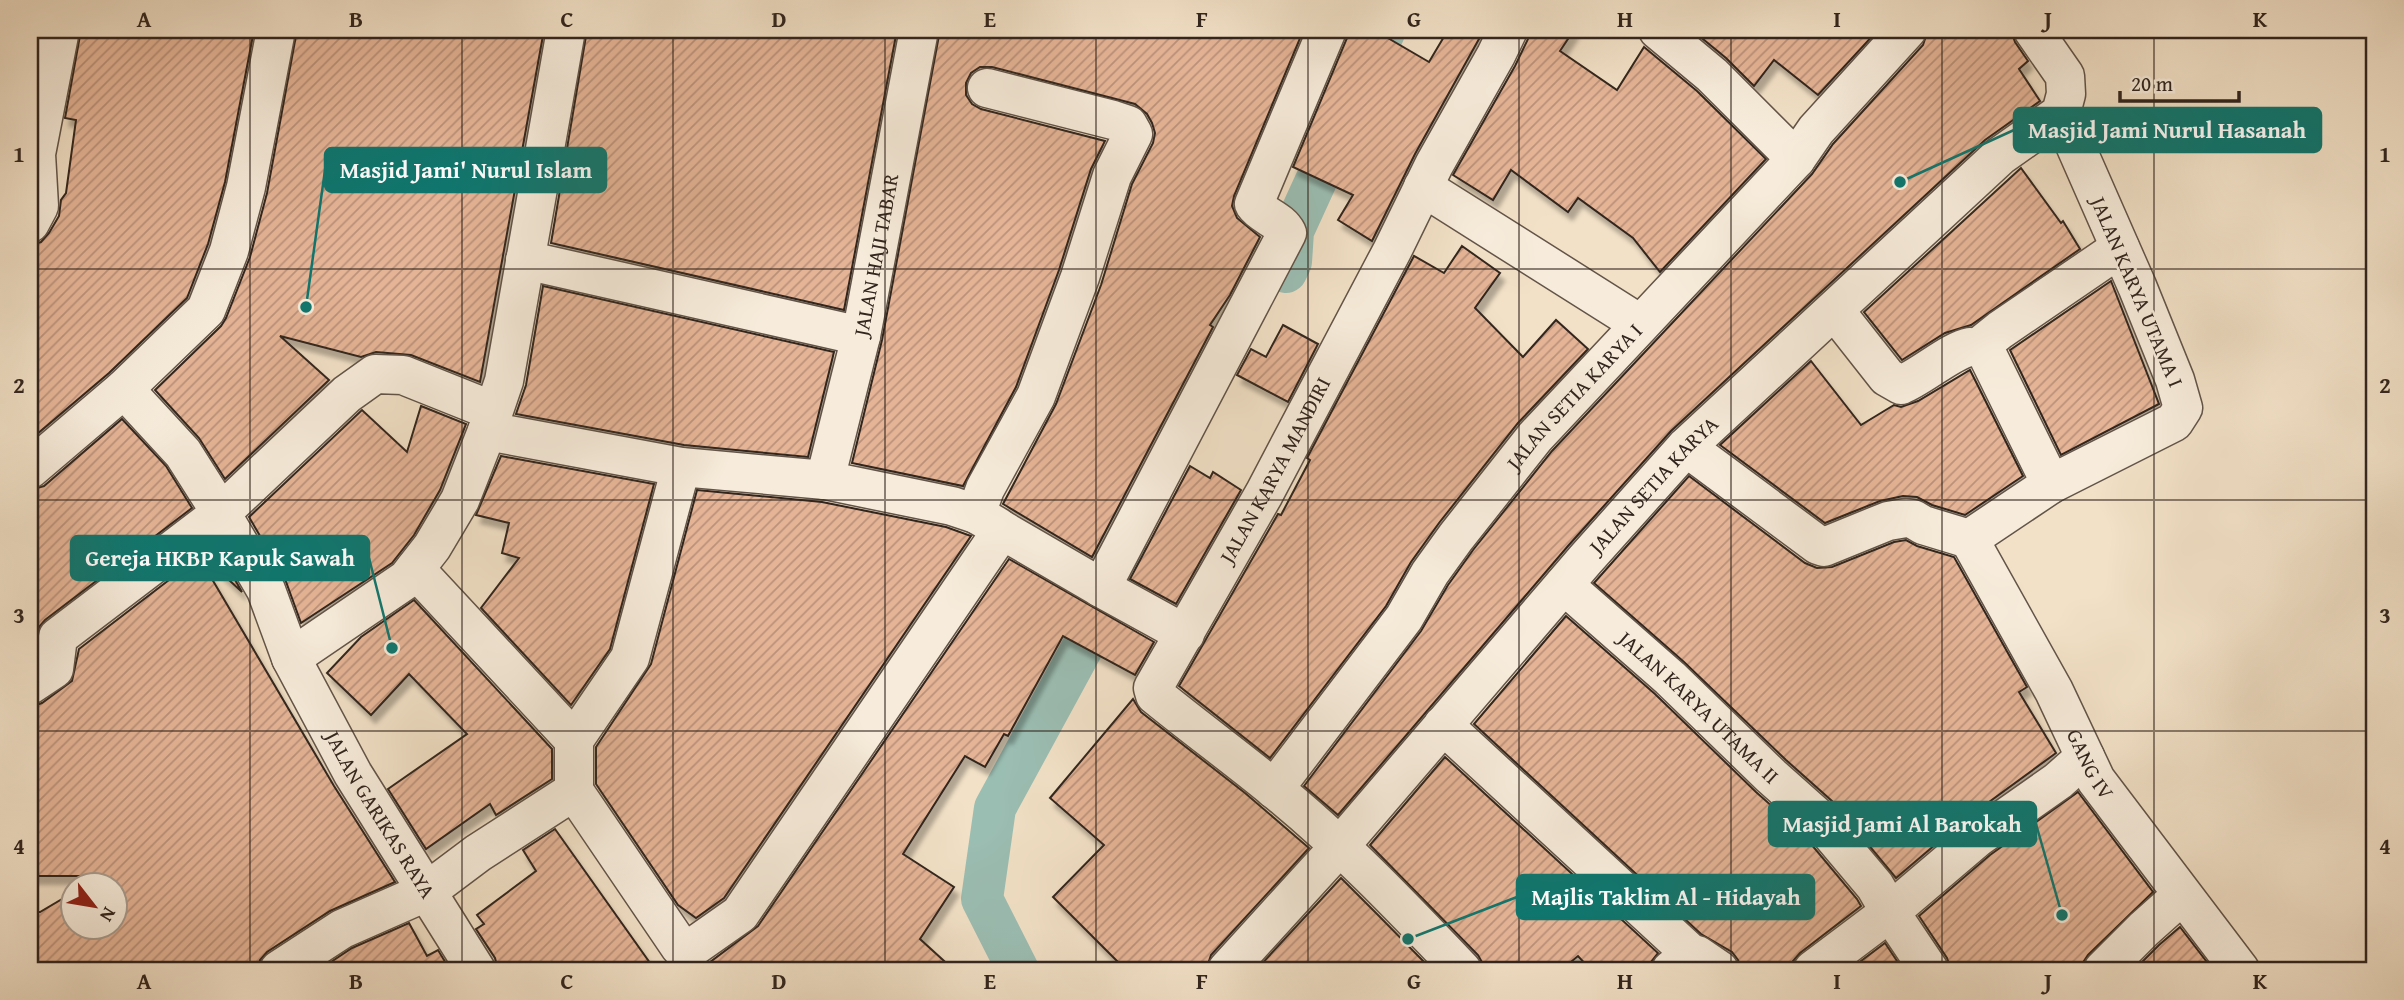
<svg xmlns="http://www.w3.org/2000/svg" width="2404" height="1000" font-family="'Gentium Book Plus',serif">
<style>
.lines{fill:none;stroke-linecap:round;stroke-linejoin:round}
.canal{stroke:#9bbeb3;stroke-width:42}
.building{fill:url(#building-hatch);stroke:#32251e;stroke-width:2;filter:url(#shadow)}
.street-casing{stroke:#625448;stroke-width:41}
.street{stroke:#f7ecdb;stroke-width:38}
.grid{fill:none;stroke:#32251e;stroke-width:2;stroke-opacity:0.55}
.labels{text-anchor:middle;stroke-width:5;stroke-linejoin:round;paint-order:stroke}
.street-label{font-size:21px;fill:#32251e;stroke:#f7ecdb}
.leader{fill:none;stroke:#0f766e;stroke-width:2.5}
.callout-dot{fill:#0f766e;stroke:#f7ecdb;stroke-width:2.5}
.callout{fill:#0f766e;stroke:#0f766e;stroke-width:2.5}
.callout-label{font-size:23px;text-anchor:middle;font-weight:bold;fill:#fff}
.neatline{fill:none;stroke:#32251e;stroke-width:2.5}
.grid-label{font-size:23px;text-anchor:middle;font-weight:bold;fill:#32251e}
</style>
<defs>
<pattern id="building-hatch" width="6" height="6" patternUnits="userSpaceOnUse" patternTransform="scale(1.75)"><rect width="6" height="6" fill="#e5b496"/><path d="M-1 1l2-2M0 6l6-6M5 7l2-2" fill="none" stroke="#ba927a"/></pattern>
<filter id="shadow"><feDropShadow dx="4.5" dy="8" stdDeviation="2" flood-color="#0004"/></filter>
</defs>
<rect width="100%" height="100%" fill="#f2e1c7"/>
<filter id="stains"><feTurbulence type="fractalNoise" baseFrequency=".00286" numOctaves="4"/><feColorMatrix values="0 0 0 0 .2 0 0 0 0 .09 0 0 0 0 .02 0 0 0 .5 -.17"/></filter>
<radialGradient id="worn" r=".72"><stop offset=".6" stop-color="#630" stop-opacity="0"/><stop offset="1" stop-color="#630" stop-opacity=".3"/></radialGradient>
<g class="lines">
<g class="canal">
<path d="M1286,272l5,-10 2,-31 92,-201"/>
<path d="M1018,970l-36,-71 13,-91 135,-248"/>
</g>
</g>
<g class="building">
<path d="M30,30h8l-8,41z"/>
<path d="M81,30h173l-29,152 -17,62 -21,54 -78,75 -79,67v-195l11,-3 8,-9 10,-17 2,-16 5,-7 10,-73 -11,-2z"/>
<path d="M297,30h247l-64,352 -69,-27 -35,-3 -15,5 -81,-21 49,44 -104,99 -26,-41 -44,-48 66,-64 5,-8 24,-61 17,-64z"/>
<path d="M587,30h310l-53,280 -293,-67z"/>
<path d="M940,30h349l12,6 -67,160 -2,10 5,12 23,19 -30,58 -20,30 3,2 -121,230 -89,-53 53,-100 45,-119 31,-101 21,-41 2,-10 -3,-10 -5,-9 -12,-10 -143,-37h-12l-9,6 -5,10v12l6,9 9,5 124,32 -14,28 -32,101 -43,117 -53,99 -111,-23 30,-123z"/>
<path d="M1348,30h26l55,32 19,-32h36l-69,124 -43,87 -34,-21 15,-25 -60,-28 54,-129z"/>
<path d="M1530,30h44l-14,21 57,39 27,-43 53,44 69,68 -106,113 -27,-34 -55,-40 -10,14 -57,-42 -18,30 -40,-25 62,-109 13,-27z"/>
<path d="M1692,30h186l-60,65 -44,-35 -20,26 -28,-28z"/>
<path d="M1928,30h83l4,12 13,19 -9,8 21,32 -55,39 -314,291 -103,115 -230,269 -34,-29 117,-155 27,-46 25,-35 79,-99 260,-277 21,-30 90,-99z"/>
<path d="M2021,168l40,55 2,-2 17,28 -109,76 -26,8 -43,27 -38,-48z"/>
<path d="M1462,246l38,27 -25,35 48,49 33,-37 32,29 -70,74 -79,100 -28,39 -25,44 -116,152 -91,-72 99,-172 3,1 29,-55 -3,-2 107,-202 30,17z"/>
<path d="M2111,281l48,123 -98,51 -51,-105z"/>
<path d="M543,286l291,66 -26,105 -124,-12 -168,-31 10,-29z"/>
<path d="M1283,325l35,19 -30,58 -51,-27 14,-26 15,8z"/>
<path d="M1811,361l50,64 33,-20 7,2 17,-6 52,-31 53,106 -58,39 -33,-10 -15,-8 -14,-1 -23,5 -55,22 -105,-78z"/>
<path d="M421,406l45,18 -26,66 -26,45 -22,28 -91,60 -16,-44 -36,-62 113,-107 45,42z"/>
<path d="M122,419l44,47 26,42 -147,112 -6,7 -5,29 -4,3v-169l14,-4z"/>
<path d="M501,456l153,28 -44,165 -39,56 -90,-97 38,-50 -17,-5 7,-30 -33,-8z"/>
<path d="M1190,466l20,12 3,-6 28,18 -65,114 -46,-25z"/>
<path d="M1689,476l116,87 12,5 15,-1 62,-25 12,-2 11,6 37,11 73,130 -8,5 37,61 -93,68 -67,57 -64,-77 -46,-41 -102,-98 -90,-79z"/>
<path d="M697,490l125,12 124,25 25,9 -247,362 -28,20 -18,-13 -82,-121v-37l55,-83z"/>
<path d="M215,545l27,47 -40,-37z"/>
<path d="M199,557l135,229 61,96 -65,29 -63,41 -7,8 -3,10h-227v-58h10l34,-20v35h42v-42h-30l13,-9h-69v-169l12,-4 30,-22 7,-32z"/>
<path d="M1009,559l145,83 -19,33 -72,-39 -55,100 -4,-2 -19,33 -20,-11 -62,98 51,33 -34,52 34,31h-261l13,-5 52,-39z"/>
<path d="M414,600l138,149v30l-56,36 -6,-11 -64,45 -38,-60 79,-55 -58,-60 -38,41 -44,-42 34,-36z"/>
<path d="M1566,616l89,78 101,98 45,40 56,67 4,7 -61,47 -7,8 -1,9h-51l-3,-10 -6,-8 -31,-18 -227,-210z"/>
<path d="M1133,699l8,13 104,81 64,55 -98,107 -5,15h-80l-73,-73 51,-52 -54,-47z"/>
<path d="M1445,757l213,196 -7,9 -1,8h-59l-13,-14 -17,14h-78v-6l-5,-9 -108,-110z"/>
<path d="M2078,792l75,100 -65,63 -6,9v6h-131l-4,-12 -28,-42 71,-61z"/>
<path d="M555,829l100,141h-157l-3,-12 -19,-29 8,-5 -7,-9 59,-44 -13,-21z"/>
<path d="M1341,878l37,37 54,55h-176z"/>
<path d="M409,923l18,33 11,-6 12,20h-131l33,-22z"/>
<path d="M2180,927l33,43h-79l25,-25z"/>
<path d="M1885,943l18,27h-54z"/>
</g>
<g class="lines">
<g class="street-casing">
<g id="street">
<path d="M1658,30l54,45 84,84"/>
<path d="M1423,187l217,137"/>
<path d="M30,223l9,-17 -3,-52 24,-124"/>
<path d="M525,260l336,76"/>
<path d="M1835,311l52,66 14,8c20,-8 51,-35 69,-38 6,0 11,2 16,5l65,132"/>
<path d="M1981,349l4,-7 15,-12 120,-82"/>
<path id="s1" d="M124,389l59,64 38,60 45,77 25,68 62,116 123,196"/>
<path d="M487,431l194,36 144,13 127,26 24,8 22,13"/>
<path d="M1686,447l132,98 6,2 64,-26 18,-3 7,1 10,6 46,14 82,-55 123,-62 9,-14 -8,-28 -38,-94 -76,-173"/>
<path d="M30,469l94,-80 82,-79 23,-59 17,-64 30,-157"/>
<path id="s2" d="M825,480l36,-144 58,-306"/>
<path d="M976,514l9,-25 51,-93 44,-119 32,-101 21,-42 -5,-9 -15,-5 -126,-32"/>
<path id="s3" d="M1969,539l85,152 42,89 144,190"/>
<path d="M415,569l159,171"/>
<path id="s4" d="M1564,585l106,93 101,98 46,41 58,69 15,26 39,58"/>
<path d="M1101,588l186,-355c-7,-14 -25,-17 -33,-29l73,-174"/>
<path d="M291,658l116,-79 25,-32 28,-47 27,-69 17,-50 62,-351"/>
<path d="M30,685l24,-16 4,-32 163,-124 126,-119 28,-20 28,1 90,36"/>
<path d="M1443,725l244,225v7l-16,13"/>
<path id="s5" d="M1274,789l130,-171 26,-45 26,-36 79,-100 261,-278 20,-29 91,-100"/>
<path d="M574,791v-51l56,-82 51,-191"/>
<path d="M1688,953l9,2 22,15"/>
<path d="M279,970l63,-41 84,-37 52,-39 96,-62 106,156 5,3 8,-3 47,-33 262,-384 103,60 80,44"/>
<path id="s6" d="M1227,970l112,-123 246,-287 101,-113 314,-291 61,-43 5,-19 -1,-18 -32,-46"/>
<path id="s7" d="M1462,970c-60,-63 -121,-127 -189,-182 -39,-32 -79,-61 -118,-93l-2,-7 111,-194 128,-243 42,-86 62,-110 12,-25"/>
<path d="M1813,970l77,-58 87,-74 81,-57 27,-24"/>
<path d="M2103,970l41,-41 38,-34"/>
</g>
</g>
<use href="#street" class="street"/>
</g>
<path class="grid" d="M250,30v940M462,30v940M673,30v940M885,30v940M1096,30v940M1308,30v940M1519,30v940M1731,30v940M1942,30v940M2154,30v940M30,269h2344M30,500h2344M30,731h2344"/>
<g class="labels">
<g class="street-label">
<text dy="7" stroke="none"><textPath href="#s2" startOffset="231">JALAN HAJI TABAR</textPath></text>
<text transform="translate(2137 292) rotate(67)" y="7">JALAN KARYA UTAMA I</text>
<text dy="7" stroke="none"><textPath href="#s5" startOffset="495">JALAN SETIA KARYA I</textPath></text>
<text dy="7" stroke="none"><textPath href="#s7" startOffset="670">JALAN KARYA MANDIRI</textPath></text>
<text dy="7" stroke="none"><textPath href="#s6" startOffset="646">JALAN SETIA KARYA</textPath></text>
<text dy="7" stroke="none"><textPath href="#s4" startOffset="182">JALAN KARYA UTAMA II</textPath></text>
<text dy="7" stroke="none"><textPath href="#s3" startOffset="256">GANG IV</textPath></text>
<text dy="7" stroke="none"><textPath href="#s1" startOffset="500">JALAN GARIKAS RAYA</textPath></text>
</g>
</g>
<path class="leader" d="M1900 182L2014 130M306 307L325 170M392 648L369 558M2062 915L2036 824M1408 939L1517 897"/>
<g class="callout-dot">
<circle cx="1900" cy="182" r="7"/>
<circle cx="306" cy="307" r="7"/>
<circle cx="392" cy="648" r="7"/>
<circle cx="2062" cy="915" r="7"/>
<circle cx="1408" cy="939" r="7"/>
</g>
<g class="callout">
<rect x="2014" y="108" width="307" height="44" rx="7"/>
<rect x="325" y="148" width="281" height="44" rx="7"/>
<rect x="71" y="536" width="298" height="44" rx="7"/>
<rect x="1769" y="802" width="267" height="44" rx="7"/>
<rect x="1517" y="875" width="297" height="44" rx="7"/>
</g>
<g class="callout-label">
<text x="2167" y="138">Masjid Jami Nurul Hasanah</text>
<text x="466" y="178">Masjid Jami' Nurul Islam</text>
<text x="220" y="566">Gereja HKBP Kapuk Sawah</text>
<text x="1902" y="832">Masjid Jami Al Barokah</text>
<text x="1666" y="905">Majlis Taklim Al - Hidayah</text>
</g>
<rect width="2404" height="1000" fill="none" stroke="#f2e1c7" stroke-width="77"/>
<g transform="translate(94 906) rotate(121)"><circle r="33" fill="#f7ecdb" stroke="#a89c8f" stroke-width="2"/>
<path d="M0-5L12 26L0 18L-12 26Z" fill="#8f2418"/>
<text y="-10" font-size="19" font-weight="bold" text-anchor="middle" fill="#32251e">N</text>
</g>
<path d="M2120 91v10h119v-10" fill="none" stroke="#32251e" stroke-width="3.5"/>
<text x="2131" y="91" font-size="21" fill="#32251e" stroke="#f7ecdb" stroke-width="5" paint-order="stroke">20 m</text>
<rect x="38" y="38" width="2328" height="924" class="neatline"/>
<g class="grid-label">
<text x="144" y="27">A</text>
<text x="356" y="27">B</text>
<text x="567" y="27">C</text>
<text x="779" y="27">D</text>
<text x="990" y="27">E</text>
<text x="1202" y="27">F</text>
<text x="1414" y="27">G</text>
<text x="1625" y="27">H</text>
<text x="1837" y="27">I</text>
<text x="2048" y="27">J</text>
<text x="2260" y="27">K</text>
<text x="19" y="162">1</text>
<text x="2385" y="162">1</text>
<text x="19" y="393">2</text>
<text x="2385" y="393">2</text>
<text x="19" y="623">3</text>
<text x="2385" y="623">3</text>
<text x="19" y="854">4</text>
<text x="2385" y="854">4</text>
<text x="144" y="989">A</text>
<text x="356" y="989">B</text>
<text x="567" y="989">C</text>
<text x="779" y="989">D</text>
<text x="990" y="989">E</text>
<text x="1202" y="989">F</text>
<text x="1414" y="989">G</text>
<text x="1625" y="989">H</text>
<text x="1837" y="989">I</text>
<text x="2048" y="989">J</text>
<text x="2260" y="989">K</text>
</g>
<rect width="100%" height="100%" filter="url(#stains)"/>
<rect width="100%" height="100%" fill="url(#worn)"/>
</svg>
